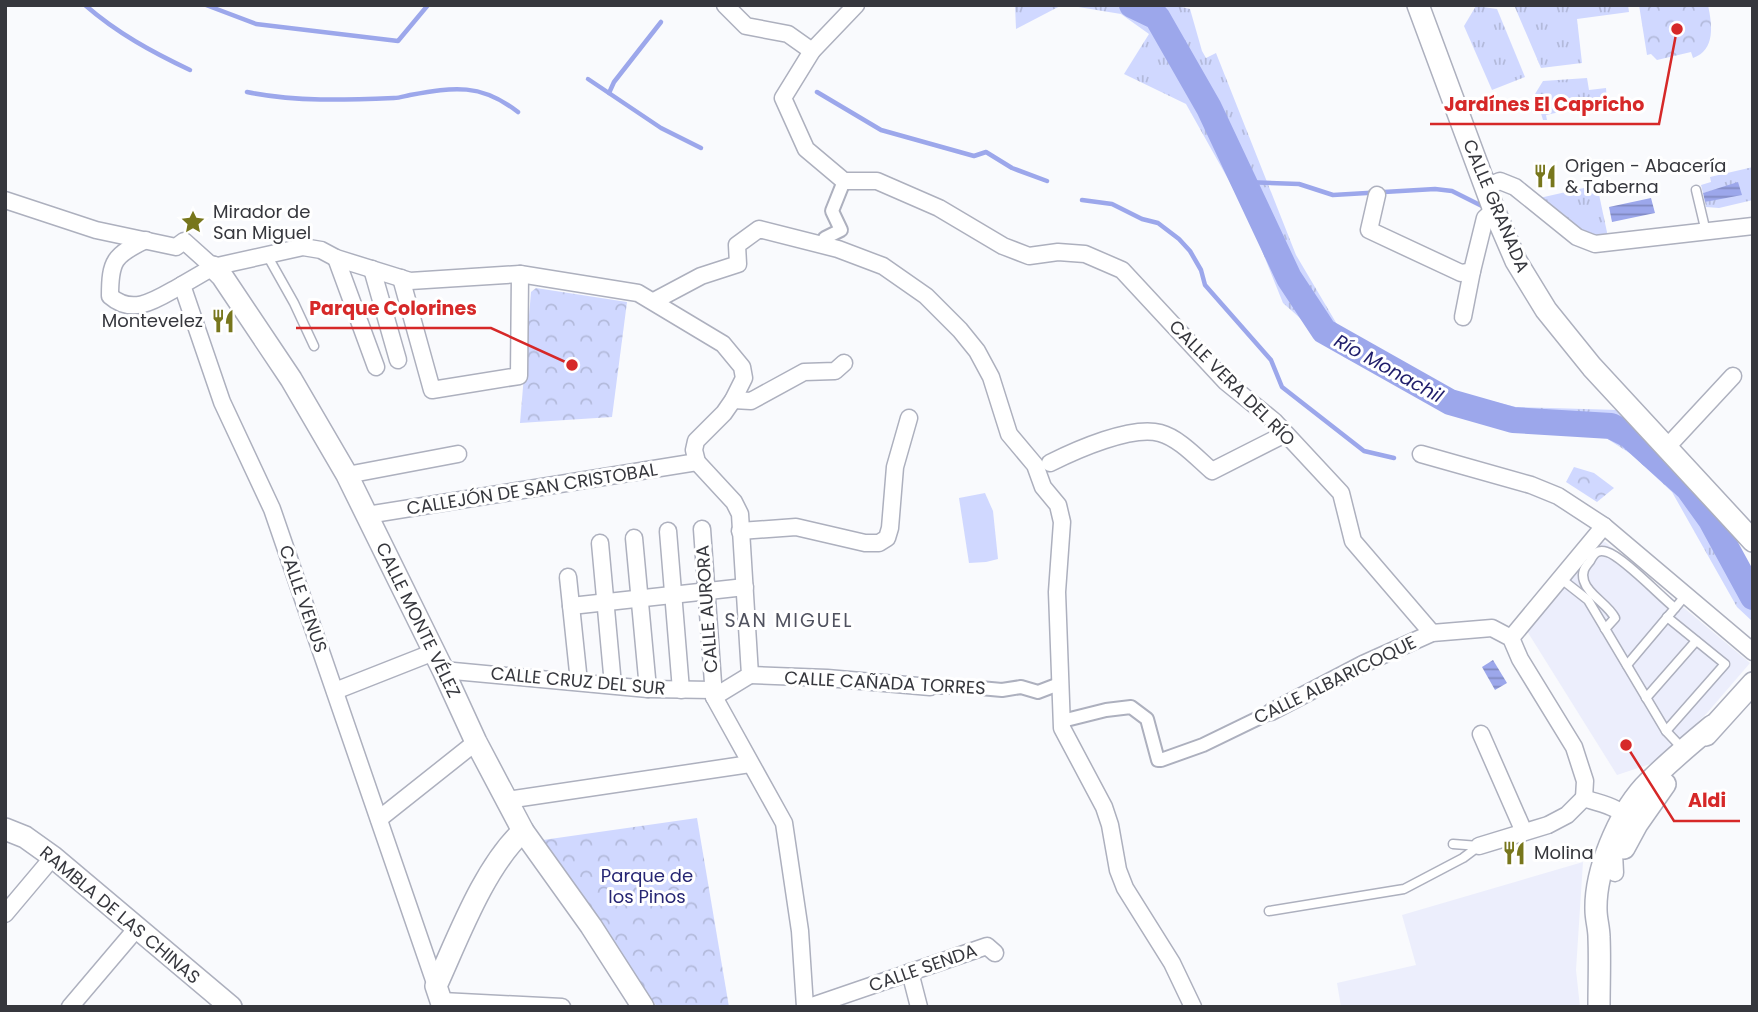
<svg xmlns="http://www.w3.org/2000/svg" width="1758" height="1012" font-family="Poppins,sans-serif">
<style>
.built{fill:#eceefc}
.grass{fill:url(#grass-tufts)}
.park{fill:url(#park-crowns)}
.garden{fill:#d0d8ff}
.water{fill:url(#water-rules)}
.lines{fill:none;stroke-linecap:round;stroke-linejoin:round}
.stream{stroke:#9ca7eb;stroke-width:4.5}
.river{stroke:#9ca7eb;stroke-width:26}
.service-casing{stroke:#adb0be;stroke-width:11}
.pedestrian-casing{stroke:#adb0be;stroke-width:16}
.minor-casing{stroke:#adb0be;stroke-width:19}
.tertiary-casing{stroke:#adb0be;stroke-width:24}
.service{stroke:#fff;stroke-width:8}
.pedestrian{stroke:#fff;stroke-width:12}
.minor{stroke:#fff;stroke-width:16}
.tertiary{stroke:#fff;stroke-width:21}
.labels{text-anchor:middle;stroke-width:6;stroke-linejoin:round;paint-order:stroke}
.poi-label{font-size:18px;fill:#36373d;stroke:#fff;text-anchor:start}
.street-label{font-size:18px;fill:#36373d;stroke:#fff}
.park-label{font-size:18px;fill:#262673;stroke:#fff}
.water-label{font-size:19px;font-style:italic;fill:#201e6b;stroke:#fff}
.neighbourhood-label{font-size:19px;letter-spacing:2px;fill:#50525f;stroke:#fff}
.leader{fill:none;stroke:#d62828;stroke-width:2.5}
.callout-dot{fill:#d62828;stroke:#fff;stroke-width:2.5}
.callout-label{font-size:19px;text-anchor:middle;font-weight:bold;fill:#d62828;stroke:#fff;stroke-width:6;stroke-linejoin:round;paint-order:stroke}
</style>
<defs>
<pattern id="grass-tufts" width="24" height="20" patternUnits="userSpaceOnUse" patternTransform="scale(1.75)"><rect width="24" height="20" fill="#d0d8ff"/><path d="M3 7l-1-3M5 7V3M7 7l1-3M15 17l-1-3M17 17v-4M19 17l1-3" fill="none" stroke="#b3badb"/></pattern>
<pattern id="park-crowns" width="20" height="18" patternUnits="userSpaceOnUse" patternTransform="scale(1.75)"><rect width="20" height="18" fill="#d0d8ff"/><path d="M2 6a3 3 0 1 1 6 0M12 15a3 3 0 1 1 6 0" fill="none" stroke="#b3badb"/></pattern>
<pattern id="water-rules" width="6" height="5" patternUnits="userSpaceOnUse" patternTransform="scale(1.75)"><rect width="6" height="5" fill="#9ca7eb"/><path d="M0 2.5h6" fill="none" stroke="#8089c0"/></pattern>
</defs>
<rect width="100%" height="100%" fill="#f9fafd"/>
<g class="built">
<path d="M1605,542l145,121 -43,50 -48,48 -42,14 -90,-144 72,-88z"/>
<path d="M1583,862l-7,108 4,37h-239l-4,-24 79,-18 -14,-50z"/>
</g>
<g class="grass">
<path d="M1015,5h47l-46,24z"/>
<path d="M1066,5h107l17,4 12,42 4,7 10,-5 80,202 42,71 31,25 44,24 50,19 53,13 103,3 75,81 6,18 37,66 16,19v28l-16,-15 -65,-115 -41,-38 -25,-16 -101,-13 -60,-16 -101,-52 -61,-54 -37,-92 -60,-107 -62,-30 25,-40 -28,-20z"/>
<path d="M1514,5h114l1,7 -52,7 5,44 -41,5z"/>
<path d="M1476,6l21,3 28,68 -33,13 -28,-64z"/>
<path d="M1587,78l2,12 17,-2 1,13 -20,5v4l-16,3 -2,-3 -23,5 1,5h-4l-8,-26 8,-13z"/>
<path d="M1753,167v33l-34,8 -13,-1 -1,-5 23,-6 -2,-9 -23,6 -2,-8 10,-3 -1,-5z"/>
<path d="M1597,185l11,52 -13,1 -60,-39z"/>
</g>
<g class="park">
<path d="M1639,5h69c4,19 8,45 -15,53l-2,-6 -34,8 -6,-6 -4,1z"/>
<path d="M536,288l91,14 -15,115 -92,6 11,-131z"/>
<path d="M1574,467l20,6 20,15 -17,14 -31,-20z"/>
<path d="M697,818l32,189h-72l-114,-167z"/>
</g>
<path class="garden" d="M985,493l8,18 5,48 -12,3 -17,1 -10,-65z"/>
<g class="water">
<path d="M1738,182l4,13 -37,7 -2,-9z"/>
<path d="M1651,198l4,15 -43,9 -3,-15z"/>
<path d="M1493,660l14,23 -12,7 -13,-23z"/>
</g>
<g class="lines">
<g class="stream">
<path d="M85,5c32,28 67,47 105,65"/>
<path d="M206,5l50,19 142,17 30,-36"/>
<path d="M588,79l73,49 40,20"/>
<path d="M247,92c48,10 99,8 147,6 5,0 11,-2 16,-3 44,-8 71,-12 108,17"/>
<path d="M817,92l64,38 93,26 12,-4 26,16 35,13"/>
<path d="M609,93l5,-11 47,-60"/>
<path d="M1244,182l55,2 34,11 102,-6 17,2 30,15"/>
<path d="M1082,200l30,4 30,15 16,4 21,16 11,12 11,19 4,15 66,75 11,27 82,64 30,7"/>
</g>
<path class="river" d="M1132,5l25,12 52,91 80,170 35,53 126,71 63,18 98,6 18,9 59,53 23,32 42,77"/>
<g class="service-casing">
<g id="service">
<path d="M1696,190l10,42"/>
<path d="M267,255l27,48 20,43"/>
<path d="M1560,578l28,22 78,131 17,18"/>
<path d="M1605,629l10,-11c-7,-14 -27,-23 -31,-37 -3,-9 1,-14 6,-20 4,-8 8,-12 17,-9 15,4 54,45 68,56"/>
<path d="M1627,665l59,-70"/>
<path d="M1646,698l50,-57"/>
<path d="M1666,731l59,-67 -58,-47"/>
<path d="M1453,844l26,2"/>
<path d="M1269,911l135,-22 59,-31 16,-12"/>
</g>
</g>
<g class="pedestrian-casing">
<g id="pedestrian">
<path d="M823,245l2,-7 16,-8 -9,-19 12,-30"/>
<path d="M930,687h39l33,3 19,-3 17,5 21,-8"/>
<path d="M1062,721l44,-11 25,-3 16,12 11,41h3l42,-15 68,-33"/>
</g>
</g>
<g class="minor-casing">
<g id="minor">
<path d="M725,5l21,21 42,8 24,17"/>
<path d="M856,5l-44,46 -29,47 23,51 38,32h33l62,27 64,38 26,10 29,-4 27,2 37,16 104,112 48,39 67,72 12,48 79,92"/>
<path d="M1485,187l15,-6 15,6 62,50 18,7 158,-18"/>
<path d="M1377,195l-8,35 92,43 11,-2 13,-53 9,-8"/>
<path d="M5,200l91,30 80,17 8,-6 29,26"/>
<path d="M146,240c-32,15 -36,21 -36,56 24,21 48,2 72,-11"/>
<path d="M336,258l40,109"/>
<path d="M372,269l26,91"/>
<path d="M401,278l31,112 87,-14 1,-102"/>
<path d="M654,301l47,-25 37,-12 -1,-19 22,-16 79,20 45,17 43,30 34,34 17,21 14,26 18,57 26,31 8,22 15,18 4,17 -5,70 5,136 42,79 6,18 8,45 7,18 47,75 21,44"/>
<path d="M1463,317l9,-46"/>
<path d="M733,400l18,1 53,-29 31,-1 9,-8"/>
<path d="M1668,446l65,-70"/>
<path d="M1421,454l110,31 27,11 46,30 149,126"/>
<path d="M1050,463c26,-13 82,-38 110,-30 19,5 37,25 52,38l73,-37"/>
<path d="M347,475l111,-21"/>
<path d="M367,515l330,-53"/>
<path d="M702,529l12,168 70,126 16,108 5,76"/>
<path d="M668,531l13,159"/>
<path d="M740,531l56,-4 69,16h14l8,-5 3,-10 5,-61 14,-49"/>
<path d="M634,538l14,151"/>
<path d="M600,543l13,142"/>
<path d="M568,577l11,105"/>
<path d="M571,606l174,-19"/>
<path d="M1511,638l93,-112"/>
<path d="M443,670l205,19 65,1"/>
<path d="M750,675l77,3 103,9"/>
<path d="M335,691l99,-39"/>
<path d="M1271,712l92,-48 69,-31 60,-5 19,10 9,21 54,88 11,34 -1,17"/>
<path d="M1481,734l43,98"/>
<path d="M1584,798c15,6 41,8 41,26"/>
<path d="M507,800l243,-36"/>
<path d="M379,819l97,-77"/>
<path d="M1479,846l69,-21 19,-10 17,-17"/>
<path d="M1615,873l-1,-20 4,-8"/>
<path d="M5,914l48,-57"/>
<path d="M910,972l9,35"/>
<path d="M436,986l-164,-477 -50,-107 -40,-117 31,-18 90,-20 18,3 15,8 74,23 110,-7 118,19 85,51 19,23 2,11 -11,22 -9,13 -28,28 -2,9 3,12 37,40 6,12 10,161 -36,22"/>
<path d="M442,1001l120,6"/>
<path d="M70,1007l67,-79"/>
<path d="M809,1007l178,-61 8,7"/>
</g>
</g>
<g class="tertiary-casing">
<g id="tertiary">
<path d="M1418,5l76,205 22,51 30,49 46,57 161,174"/>
<path d="M213,267l9,9 69,103 56,96 96,195 33,72 47,89 68,95 52,81"/>
<path d="M1706,735l47,-52"/>
<path d="M5,829l20,8 28,20 178,150"/>
<path d="M1624,848l13,-24 28,-40"/>
<path d="M443,1007l-7,-21c22,-48 48,-119 87,-155"/>
<path d="M1599,1007c0,-24 1,-47 0,-70 0,-9 -3,-18 -3,-27 -1,-39 22,-94 48,-123 21,-22 45,-42 68,-61"/>
</g>
</g>
<use href="#service" class="service"/>
<use href="#pedestrian" class="pedestrian"/>
<use href="#minor" class="minor"/>
<use href="#tertiary" class="tertiary"/>
</g>
<defs>
<g id="restaurant-bare" transform="scale(1.89)"><path d="M-5-6h1v4h1v-4h1v4h1v-4h1v5L-1.5 .5V6h-2V.5L-5-1ZM5-6V6H3V1.5H1.5Q1.5-4 5-6Z" fill="#77761c" stroke="#fff" stroke-width="2.5" paint-order="stroke"/></g>
<g id="sight-bare" transform="scale(1.89)"><path d="M0-6L1.8-2.2L6-1.7L2.9 1.2L3.7 5.4L0 3.3L-3.7 5.4L-2.9 1.2L-6-1.7L-1.8-2.2Z" fill="#77761c" stroke="#fff" stroke-width="2.5" paint-order="stroke"/></g>
</defs>
<g fill-rule="evenodd">
<use href="#restaurant-bare" x="1545" y="176"/>
<use href="#sight-bare" x="193" y="222"/>
<use href="#restaurant-bare" x="223" y="321"/>
<use href="#restaurant-bare" x="1514" y="853"/>
</g>
<g class="labels">
<g class="poi-label">
<text x="1565" y="172">Origen - Abacería<tspan x="1565" dy="21">&amp; Taberna</tspan></text>
<text x="213" y="218">Mirador de<tspan x="213" dy="21">San Miguel</tspan></text>
<text x="203" y="327" text-anchor="end">Montevelez</text>
<text x="1534" y="859">Molina</text>
</g>
<g class="street-label">
<text transform="translate(1496 206) rotate(67)" y="6">CALLE GRANADA</text>
<text transform="translate(1232 383) rotate(45)" y="6">CALLE VERA DEL RÍO</text>
<text transform="translate(532 489) rotate(-9)" y="6">CALLEJÓN DE SAN CRISTOBAL</text>
<text transform="translate(303 599) rotate(71)" y="6">CALLE VENUS</text>
<text transform="translate(707 609) rotate(-94)" y="6">CALLE AURORA</text>
<text transform="translate(418 620) rotate(64)" y="6">CALLE MONTE VÉLEZ</text>
<text transform="translate(1335 680) rotate(-26)" y="6">CALLE ALBARICOQUE</text>
<text transform="translate(578 681) rotate(5)" y="6">CALLE CRUZ DEL SUR</text>
<text transform="translate(885 683) rotate(3)" y="6">CALLE CAÑADA TORRES</text>
<text transform="translate(120 915) rotate(40)" y="6">RAMBLA DE LAS CHINAS</text>
<text transform="translate(923 968) rotate(-19)" y="6">CALLE SENDA</text>
</g>
<g class="park-label">
<text x="647" y="882">Parque de<tspan x="647" dy="21">los Pinos</tspan></text>
</g>
<g class="water-label">
<text transform="translate(1389 368) rotate(29)" y="7">Río Monachil</text>
</g>
<g class="neighbourhood-label">
<text x="789" y="627">SAN MIGUEL</text>
</g>
</g>
<path class="leader" d="M1677 29L1659 124H1430M572 365L491 328H296M1626 745L1674 821H1740"/>
<g class="callout-dot">
<circle cx="1677" cy="29" r="7"/>
<circle cx="572" cy="365" r="7"/>
<circle cx="1626" cy="745" r="7"/>
</g>
<g class="callout-label">
<text x="1544" y="111">Jardínes El Capricho</text>
<text x="393" y="315">Parque Colorines</text>
<text x="1707" y="807">Aldi</text>
</g>
<rect width="1758" height="1012" fill="none" stroke="#36373d" stroke-width="14"/>
</svg>
